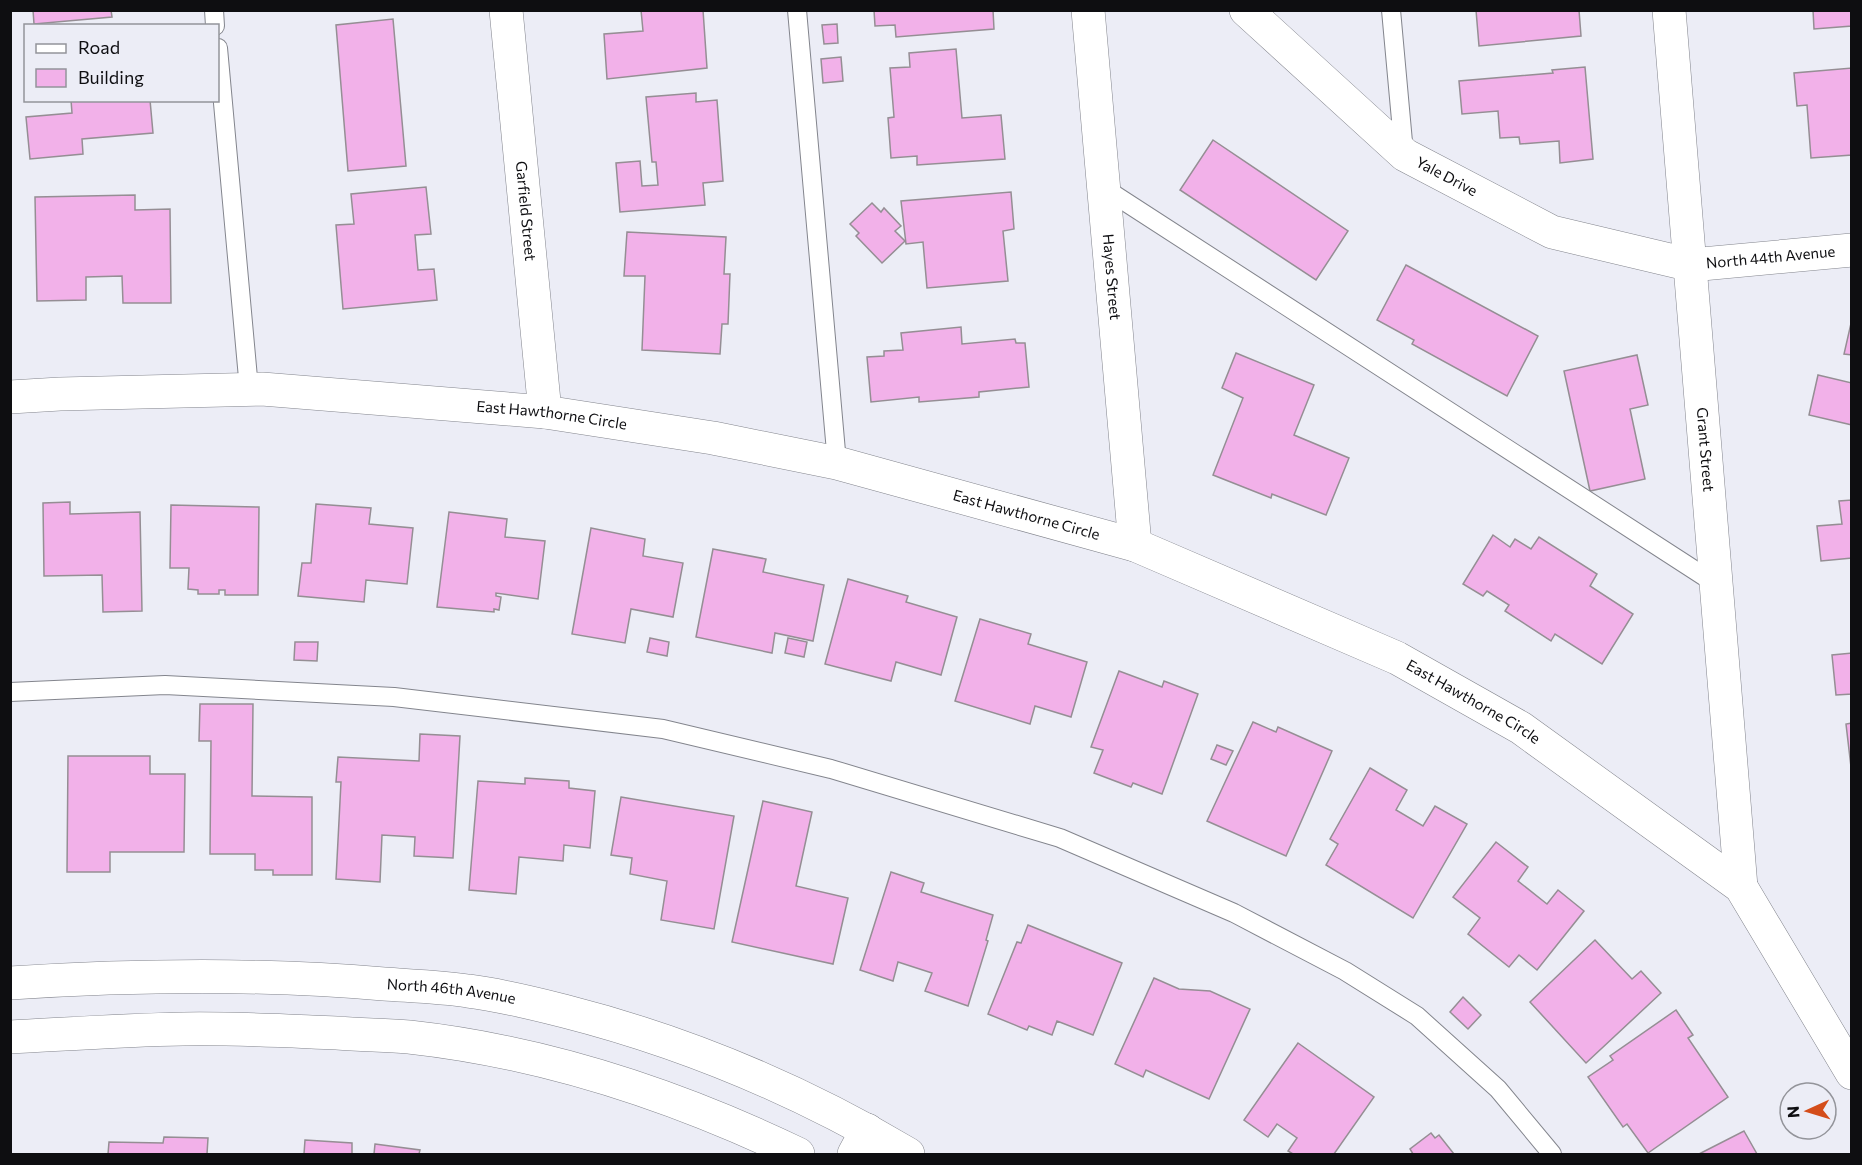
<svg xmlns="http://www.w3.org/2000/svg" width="1862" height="1165" font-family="Commissioner,sans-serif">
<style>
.building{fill:#f2b1e9;stroke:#958e94;stroke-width:1.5}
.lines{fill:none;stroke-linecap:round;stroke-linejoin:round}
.service-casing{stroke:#83858d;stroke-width:20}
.minor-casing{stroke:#83858d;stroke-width:34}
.tertiary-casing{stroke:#83858d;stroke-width:34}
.service{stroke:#fff;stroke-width:18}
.minor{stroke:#fff;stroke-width:33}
.tertiary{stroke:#fff;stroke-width:33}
.labels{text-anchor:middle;stroke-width:4.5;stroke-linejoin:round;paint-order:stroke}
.street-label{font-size:15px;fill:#0e0e11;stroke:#ecedf6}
</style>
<rect width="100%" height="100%" fill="#ecedf6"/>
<g class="building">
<path d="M33,10h78l1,7 -78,7z"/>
<path d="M641,10h62l4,58 -100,11 -3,-45 39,-3z"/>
<path d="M874,10h119l1,19 -98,8 -1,-12 -20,1z"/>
<path d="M1476,10h103l2,26 -102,10z"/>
<path d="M1813,10h39v16l-38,3z"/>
<path d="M393,19l13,147 -58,5 -12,-146z"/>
<path d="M837,24l1,19 -14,1 -2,-19z"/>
<path d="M956,49l6,69 39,-3 4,44 -88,6v-9l-26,2 -3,-40 6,-1 -4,-49 20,-1 -1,-14z"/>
<path d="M841,57l2,24 -20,2 -2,-24z"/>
<path d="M1585,67l8,92 -33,4 -1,-22 -39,3 -1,-7 -19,1 -2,-27 -36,3 -3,-33 94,-8 -1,-3z"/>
<path d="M1852,68v87l-41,3 -4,-53 -10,1 -3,-33z"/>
<path d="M696,93v9l21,-2 6,81 -20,2 2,22 -85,7 -4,-49 24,-2 2,25 16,-1 -2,-23h-4l-6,-65z"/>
<path d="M71,100h79l3,33 -71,6 1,15 -53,5 -4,-42 46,-4z"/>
<path d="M1213,140l135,91 -32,49 -136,-90z"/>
<path d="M426,187l5,47 -16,1 3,35 16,-1 3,31 -94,9 -7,-84 18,-1 -3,-30z"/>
<path d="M1011,192l3,37 -11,2 5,50 -81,7 -4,-46 -17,2 -5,-43z"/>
<path d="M135,195v15l35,-1 1,94h-48l-1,-27 -36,1v23l-49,1 -2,-104z"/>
<path d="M872,203l9,9 3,-4 17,18 -6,5 10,10 -23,22 -26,-27 3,-3 -9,-9z"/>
<path d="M627,232l99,5 -2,37h6l-2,50h-6l-2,30 -78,-4 3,-74h-21z"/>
<path d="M1406,265l132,71 -31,60 -95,-52 2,-4 -37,-20z"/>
<path d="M1852,319v36l-8,-1z"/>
<path d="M961,327l1,17 53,-5 1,4h9l4,44 -50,5v5l-60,5v-5l-48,5 -4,-45 17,-1v-5l19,-1 -2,-17z"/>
<path d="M1236,353l78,32 -20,50 55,23 -23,57 -54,-21 -1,4 -58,-23 30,-77 -21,-10z"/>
<path d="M1637,355l11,50 -18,4 15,70 -55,12 -26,-120z"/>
<path d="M1818,375l34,8v42l-43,-10z"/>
<path d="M1852,500v58l-31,3 -4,-35 25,-2 -3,-23z"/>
<path d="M70,502v12l70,-2 2,99 -39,1 -1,-37 -58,1 -1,-73z"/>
<path d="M316,504l55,4 -2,16 44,4 -6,56 -41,-4 -2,22 -66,-6 4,-33h9z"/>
<path d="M171,505l88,2 -1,88h-33v-5h-6v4h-21v-4l-10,-1 1,-21h-19z"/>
<path d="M449,512l58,7 -2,18 40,4 -7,58 -42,-6v3l5,1 -2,13 -5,-1v3l-57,-5z"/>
<path d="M591,528l54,11 -2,17 40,7 -10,54 -42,-8 -6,34 -53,-9z"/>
<path d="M1493,535l17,12 5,-8 16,10 8,-12 58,37 -7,12 43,28 -31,50 -47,-30 -4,7 -46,-30 4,-6 -22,-14 -4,5 -20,-12z"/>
<path d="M713,549l53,10 -3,13 61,13 -11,56 -38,-8 -3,20 -76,-16z"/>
<path d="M848,579l60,17 -2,6 51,15 -16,58 -45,-13 -5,19 -66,-17z"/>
<path d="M980,619l51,15 -3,10 59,18 -16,55 -36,-11 -5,18 -75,-23z"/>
<path d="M650,638l19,4 -2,14 -20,-4z"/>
<path d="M788,638l19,4 -3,15 -19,-4z"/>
<path d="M295,642h23l-1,19 -23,-1z"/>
<path d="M1852,653v41l-16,1 -4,-40z"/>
<path d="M1119,671l43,16 2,-6 34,13 -36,100 -29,-11 -2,4 -37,-14 9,-23 -12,-3z"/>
<path d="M200,704h53l-1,92 60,1v78h-39v-5h-18v-16h-45l1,-113h-12z"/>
<path d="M1253,722l23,10 2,-5 54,24 -46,105 -79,-35z"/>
<path d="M1852,723v44h-1l-5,-43z"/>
<path d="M420,734l40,2 -7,122 -39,-2 1,-19 -33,-2 -2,47 -44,-3 5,-97h-5l2,-25 81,4z"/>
<path d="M1217,745l16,6 -7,14 -15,-6z"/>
<path d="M68,756h82v18h35l-1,78h-74v20h-43z"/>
<path d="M1370,768l37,22 -11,20 27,16 12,-20 32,18 -54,94 -87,-53 12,-21 -8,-5z"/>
<path d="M525,778l44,3v7l26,3 -5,57 -26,-3 -1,16 -44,-4 -3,37 -47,-4 9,-109 47,3z"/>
<path d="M621,797l113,19 -20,113 -53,-9 6,-39 -37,-7 2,-16 -21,-3z"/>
<path d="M763,801l49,11 -16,74 52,12 -15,66 -101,-22z"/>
<path d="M1496,842l32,25 -10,14 29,23 11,-14 26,21 -47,59 -18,-15 -10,12 -41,-33 12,-16 -27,-21z"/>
<path d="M891,872l33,11 -3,9 72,23 -7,25 2,1 -20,65 -43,-15 7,-18 -34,-11 -5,19 -33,-11z"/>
<path d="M1028,925l94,38 -29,72 -36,-14 -5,14 -23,-9 -2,4 -39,-16 29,-72 4,1z"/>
<path d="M1595,940l37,39 9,-8 20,22 -75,70 -56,-61z"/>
<path d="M1154,978l25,11 31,2 40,18 -41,90 -63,-29 -3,7 -28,-13z"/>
<path d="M1463,997l18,18 -13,14 -18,-17z"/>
<path d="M1676,1010l17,25 -5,3 40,59 -80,56 -21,-29 -4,3 -35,-50 25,-17 -3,-4z"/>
<path d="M1298,1043l76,54 -40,57h-41l-5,-3 9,-13 -20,-14 -9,13 -24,-17z"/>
<path d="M1744,1131l13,23h-58z"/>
<path d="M1431,1133l4,5 4,-3 15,19h-41l-3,-5z"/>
<path d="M164,1137l44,1 -1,16h-99l1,-12 54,1z"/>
<path d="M305,1140l47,3v11h-48z"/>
<path d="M375,1144l45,6 -1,4h-45z"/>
</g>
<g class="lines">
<g class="service-casing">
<g id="service">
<path d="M214,10l1,16"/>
<path d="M797,10l40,453"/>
<path d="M1391,10l13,143"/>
<path d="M218,48l31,341"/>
<path d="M1104,188l612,396"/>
<path d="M10,692l155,-7 229,12 269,32 168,40 229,69 174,75 111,58 72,45 81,73 54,65"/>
</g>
</g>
<g class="minor-casing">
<g id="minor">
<path id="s1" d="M506,10l39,402"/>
<path id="s2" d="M1088,10l47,535"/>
<path id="s3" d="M1246,10l159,145 147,77 139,33 161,-15"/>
<path id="s4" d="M1669,10l72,877"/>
<path id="s5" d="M10,397l50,-3 202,-5 283,23 168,26 124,25 298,82 262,113 124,70 220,159 111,186"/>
<path d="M854,1154l13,-24"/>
</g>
</g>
<g class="tertiary-casing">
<g id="tertiary">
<path id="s6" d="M10,983c126,-8 249,-10 374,1 28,2 57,3 84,7 33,4 64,12 96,20 122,31 236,79 344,143"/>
<path d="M10,1037c58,-3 115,-7 173,-8 51,-1 103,2 154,4 24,2 48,2 72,4 136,15 266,58 389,117"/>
</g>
</g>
<use href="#service" class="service"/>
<use href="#minor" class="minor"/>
<use href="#tertiary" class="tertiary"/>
</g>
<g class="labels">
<g class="street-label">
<text dy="5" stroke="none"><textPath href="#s3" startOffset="262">Yale Drive</textPath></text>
<text dy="5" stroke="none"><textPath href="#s1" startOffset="202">Garfield Street</textPath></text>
<text dy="5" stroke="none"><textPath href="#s3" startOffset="604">North 44th Avenue</textPath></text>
<text dy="5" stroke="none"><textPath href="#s2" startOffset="268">Hayes Street</textPath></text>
<text dy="5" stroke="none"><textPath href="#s5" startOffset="543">East Hawthorne Circle</textPath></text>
<text dy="5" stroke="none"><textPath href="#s4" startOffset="441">Grant Street</textPath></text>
<text dy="5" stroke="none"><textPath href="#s5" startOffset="1029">East Hawthorne Circle</textPath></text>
<text dy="5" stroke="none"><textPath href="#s5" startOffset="1515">East Hawthorne Circle</textPath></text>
<text dy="5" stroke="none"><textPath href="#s6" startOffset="442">North 46th Avenue</textPath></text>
</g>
</g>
<rect width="1862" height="1165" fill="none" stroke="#0e0e11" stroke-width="24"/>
<rect x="24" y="24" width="195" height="78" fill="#ecedf6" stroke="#93949a" stroke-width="1.5"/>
<rect x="36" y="44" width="30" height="9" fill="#ffffff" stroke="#93949a" stroke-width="1.5"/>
<text x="78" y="54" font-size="18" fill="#0e0e11">Road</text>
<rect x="36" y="69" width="30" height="18" fill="#f2b1e9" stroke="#93949a" stroke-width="1.5"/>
<text x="78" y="84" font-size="18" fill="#0e0e11">Building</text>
<g transform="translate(1808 1111) rotate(266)"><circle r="28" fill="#ecedf6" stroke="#93949a" stroke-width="1.5"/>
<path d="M0-4.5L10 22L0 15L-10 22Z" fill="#d44d1a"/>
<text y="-9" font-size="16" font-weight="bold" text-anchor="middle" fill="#0e0e11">N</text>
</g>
</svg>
